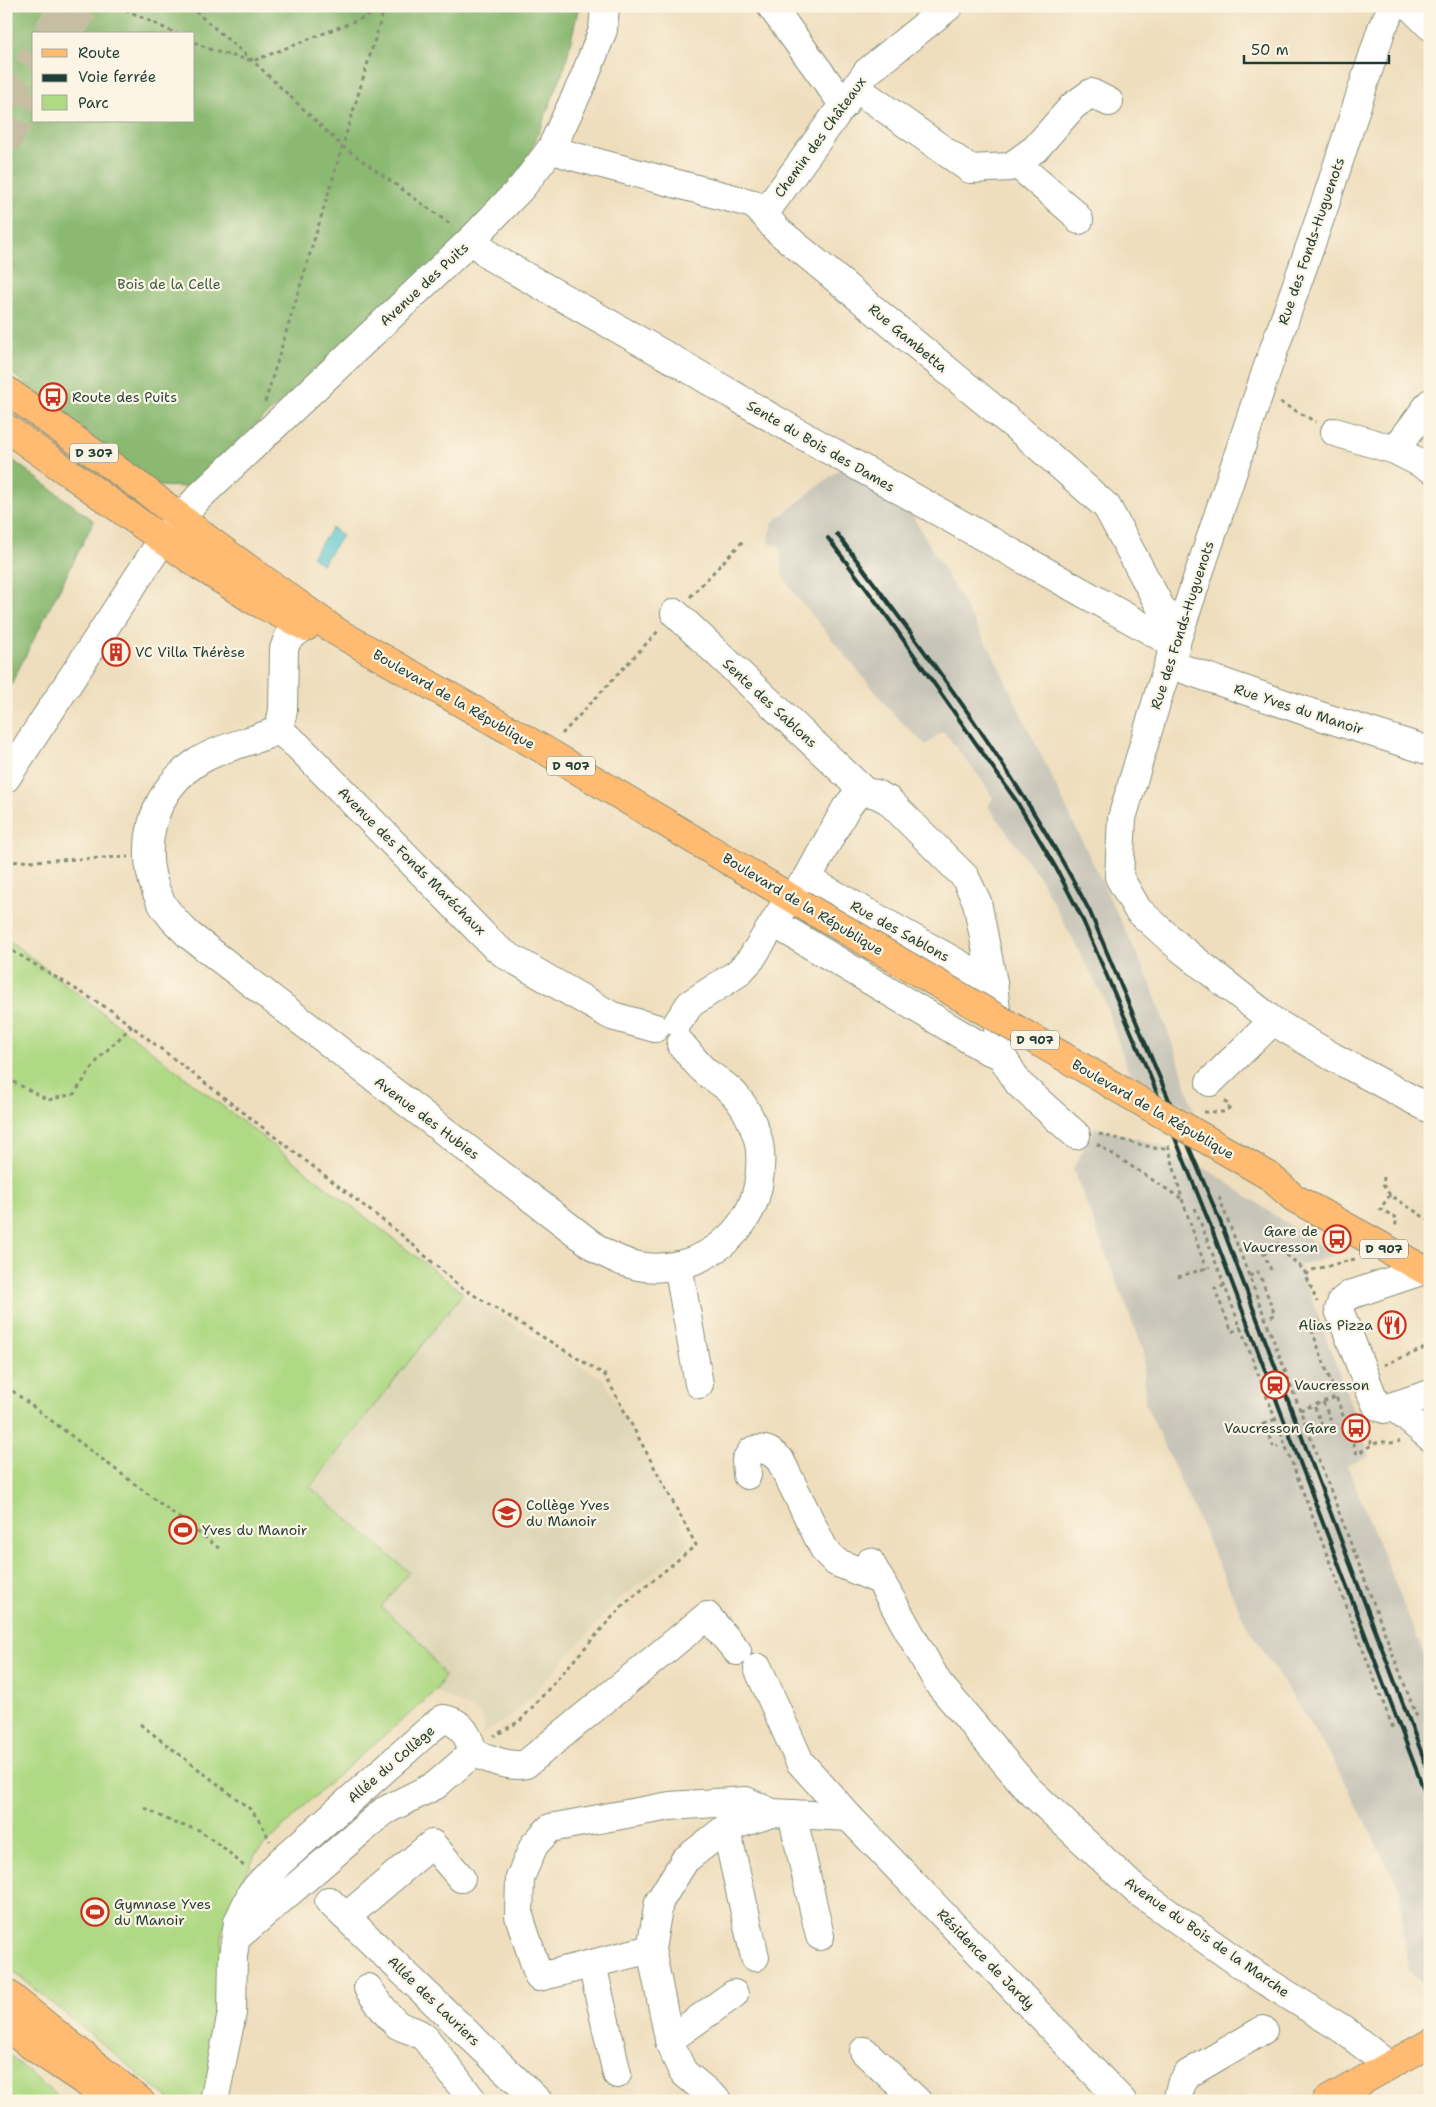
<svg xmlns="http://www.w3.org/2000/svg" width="1436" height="2107" font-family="'Shantell Sans',sans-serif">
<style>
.built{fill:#ddd5b5}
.industrial{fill:#c7c5b8}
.green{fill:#afd984;stroke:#678b5c}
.forest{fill:#8bb972;stroke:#557b53;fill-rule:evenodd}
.water{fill:#59c6d0;stroke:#3c8282}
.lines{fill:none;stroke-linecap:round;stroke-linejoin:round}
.highway-tunnel{stroke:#c5bea2;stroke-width:28;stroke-dasharray:28 14;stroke-linecap:butt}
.minor-casing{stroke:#878e78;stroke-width:30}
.major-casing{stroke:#878e78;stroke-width:30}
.path{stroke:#878e78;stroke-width:3;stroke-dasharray:4 4;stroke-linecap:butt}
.minor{stroke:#fff;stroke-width:28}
.major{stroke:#ffbb71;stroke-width:28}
.rail{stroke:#1f3d34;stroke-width:4}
.major-bridge-casing{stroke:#878e78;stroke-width:30;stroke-linecap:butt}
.major-bridge{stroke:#ffbb71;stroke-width:28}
.labels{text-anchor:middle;stroke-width:4.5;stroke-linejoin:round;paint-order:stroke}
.shield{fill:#fcf5e5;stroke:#617469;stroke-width:1}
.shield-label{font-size:12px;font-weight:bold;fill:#1f3d34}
.street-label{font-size:14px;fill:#1f3d34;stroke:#fcf5e5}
.park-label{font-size:14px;fill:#3c5c44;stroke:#fcf5e5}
.poi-label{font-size:14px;fill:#1f3d34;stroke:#fcf5e5;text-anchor:start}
</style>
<rect width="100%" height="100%" fill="#fcf5e5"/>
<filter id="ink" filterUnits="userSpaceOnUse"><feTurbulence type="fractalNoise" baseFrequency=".02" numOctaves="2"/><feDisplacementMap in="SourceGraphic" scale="10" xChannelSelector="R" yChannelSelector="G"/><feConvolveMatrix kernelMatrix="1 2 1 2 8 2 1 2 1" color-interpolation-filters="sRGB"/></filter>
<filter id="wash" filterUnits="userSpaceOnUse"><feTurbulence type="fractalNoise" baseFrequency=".0096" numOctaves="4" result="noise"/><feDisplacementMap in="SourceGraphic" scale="20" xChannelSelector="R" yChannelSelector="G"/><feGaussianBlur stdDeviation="1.12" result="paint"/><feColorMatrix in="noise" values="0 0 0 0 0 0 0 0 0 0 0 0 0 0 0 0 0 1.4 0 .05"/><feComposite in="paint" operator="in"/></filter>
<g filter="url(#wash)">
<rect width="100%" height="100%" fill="#efdebd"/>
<path class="built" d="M463,1293l141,87 85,158 -3,10 -68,52 -101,112 -35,22 2,-14 -5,-7 -44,-22 10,-15 -28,-38 -36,-31 28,-35 -99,-85z"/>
<g class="industrial">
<path d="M851,460l50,36 90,155 158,329 29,79 16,52 -66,-40 -25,-75 -63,-118 -52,-72 5,-8 -12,-19 -38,-48 -17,14 -30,-28 -103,-125 -10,-16 -3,-30 -12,-3 5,-21z"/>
<path d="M1095,1127l71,20 52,29 116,80 -35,9 71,191 -23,9 83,205v317l-2,1 -20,-16 -8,-83 -66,-127 -90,-142 -99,-217 -1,-51 -71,-183z"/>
</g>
<g class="green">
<path d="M6,938l457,355 -153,194 99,85 -28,35 36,31 28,38 -10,16 -111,95 -69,68 -33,76 -2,59 -11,95 -9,16h-29l-165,-136z"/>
<path d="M6,2052l54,47 -1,2h-53z"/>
</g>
<g class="forest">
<path d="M6,6h573l-14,60 -33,83 -19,32 -62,67 -264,239 -30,-1 -151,-117zM34,34h160v87h-160z"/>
<path d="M6,455l88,66 -88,173z"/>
</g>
<path class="water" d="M332,528l10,8 -20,28 -10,-8z"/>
</g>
<g filter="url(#ink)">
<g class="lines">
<g class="highway-tunnel">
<path d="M46,34l17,-28"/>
<path d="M69,34l17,-28"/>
<path d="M6,102l28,-47"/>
<path d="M6,144l28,-51"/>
</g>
<g class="minor-casing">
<g id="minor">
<path d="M771,6l73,99"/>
<path d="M1393,6l-11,22 -56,173 -60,171 -106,318 -38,128 -3,59 19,33 42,38 93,73 60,36 97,52"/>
<path d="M1410,6l20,20"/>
<path d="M856,88l114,81 40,-2 25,-18 38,-43 18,-13 18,9"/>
<path d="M551,149l21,7 181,48 11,10 12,15 252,208 79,70 63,118 6,20"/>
<path d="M1016,163l59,51 4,6"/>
<path d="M764,214l103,-142 82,-66"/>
<path d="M472,239l19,18 188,106 93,55 404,227"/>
<path d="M1335,432l60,18 35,18"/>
<path d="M1395,450l35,-47"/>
<path d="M675,613l190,179"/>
<path d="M1169,664l142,49 119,38"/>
<path d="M279,730c-27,12 -60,17 -85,34 -44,30 -57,89 -34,136 7,14 18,24 29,35l410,315c12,7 25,13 39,16 54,10 110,-27 120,-80 3,-17 4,-37 -2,-53 -6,-17 -16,-36 -31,-47 -6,-5 -13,-9 -18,-13 -10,-8 -18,-20 -26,-29"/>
<path d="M279,730l19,16 196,200 12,9 106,61 43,12"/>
<path d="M279,730l4,-20 1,-61 4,-11 16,-11"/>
<path d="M6,778l157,-239 35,-41 274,-259 50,-52 29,-38 32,-68 20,-51 2,-24"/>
<path d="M807,879l186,104"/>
<path d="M774,923l213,127 14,5"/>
<path d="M678,1022l12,-18 48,-31 13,-14 39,-62 17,-18 39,-71 9,-11 10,-5 11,2 12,6 77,77 12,25 16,81 8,72 18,29 57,51"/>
<path d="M1210,1082l63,-61"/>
<path d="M678,1265l21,119"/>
<path d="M1430,1268l-80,27 -8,6 -3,9 33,85 5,11 7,3 46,-15"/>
<path d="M1394,1407l36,30"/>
<path d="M747,1475l-1,-15 6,-9c12,-4 19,0 28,9l45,91 11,11 44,18"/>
<path d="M870,1562l68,121 89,105 110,103 122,86 85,53 44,35"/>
<path d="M758,1668l42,94 49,55 273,284"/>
<path d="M471,1752c17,6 37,16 55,12l181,-148 30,35"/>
<path d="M792,1814l28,122"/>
<path d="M726,1828l29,129"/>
<path d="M329,1901l209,200"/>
<path d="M346,1917l86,-73 29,34"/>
<path d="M651,1949l-112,28 -20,-61 1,-38 14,-33 16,-17 120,-22 76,-5 26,12"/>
<path d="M592,1964l25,110"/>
<path d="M368,1988c9,13 18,27 30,37 10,6 18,4 28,14l47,62"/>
<path d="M669,2040l65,-46"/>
<path d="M864,2051l53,50"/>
<path d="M214,2101l18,-88 1,-57 5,-34 14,-30 28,-30 150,-133 13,-10c17,2 25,15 29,30l-5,9 -31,27 -52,26 -148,127"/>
<path d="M718,2101l-35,-29 -13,-28 -19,-95 8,-47 26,-42 41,-32 46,-15 77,4"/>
<path d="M1177,2101l4,-16 7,-11 75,-44"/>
</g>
</g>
<g class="major-casing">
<g id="major">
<path d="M6,390l139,100 69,54 123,88 209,119 255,153"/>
<path d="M6,428l194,138 55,35 51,26"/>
<path d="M1269,1176l25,22 136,75"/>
<path d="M6,1993l134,108"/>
<path d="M6,2026c33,28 71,48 105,75"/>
<path d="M1326,2101l104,-58"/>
</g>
</g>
<g class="path">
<path d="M118,6l59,28"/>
<path d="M189,6l64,55 89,85 111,80"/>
<path d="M194,42l20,9 39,10 130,-51"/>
<path d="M265,402l120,-396"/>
<path d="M1280,402l36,20"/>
<path d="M690,597l53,-56"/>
<path d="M562,734l98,-105"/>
<path d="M6,862l122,-5"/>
<path d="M6,947l106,64 291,225 56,50 146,89 91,170 -74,61 -102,115 -26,15"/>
<path d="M6,1078l42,22 26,-6 26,-37 32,-31"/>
<path d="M1204,1112h21l5,-5 -7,-8"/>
<path d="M1099,1134l59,15 11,-2"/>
<path d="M1097,1144l85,55"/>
<path d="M1168,1145l14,54 24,70"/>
<path d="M1384,1177l-1,8 7,10 40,26"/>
<path d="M1390,1195l-10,14 17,9 -2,10"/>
<path d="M1219,1197l199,523"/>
<path d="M1195,1208l199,523"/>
<path d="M1274,1235l5,13 25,22 13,32"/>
<path d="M1271,1270l-7,-16 15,-6"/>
<path d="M1306,1275l6,-5 43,-11"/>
<path d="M1249,1276l9,-3v-3"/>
<path d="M1178,1277l32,-10"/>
<path d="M1261,1278l14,37 -10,4"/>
<path d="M1214,1287l2,2 9,-4"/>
<path d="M1217,1295l15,37 9,-5"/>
<path d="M1320,1321l-10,4 47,129c7,-4 14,-10 23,-12 8,-1 11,3 20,-1"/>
<path d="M1384,1365l46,-19"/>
<path d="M6,1386l214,163"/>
<path d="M1323,1402l11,26 -5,2"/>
<path d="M1300,1410l14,-5"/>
<path d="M1264,1424l12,-5"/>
<path d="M1364,1425l8,20"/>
<path d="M1318,1430l5,-2 -9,-23 22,-8"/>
<path d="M1239,1434l25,-10 10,24 4,-2"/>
<path d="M140,1724l110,85 10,12 10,20"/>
<path d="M145,1808l29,15 25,7 26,19 21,19"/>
<path d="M163,2098l2,2h28"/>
</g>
<use href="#minor" class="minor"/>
<use href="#major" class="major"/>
<g class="rail">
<path d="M837,534c91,121 183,243 253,378l130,309 210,554"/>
<path d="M828,538l58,77 131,187 39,66 25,48 67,155 61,151 221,584"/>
</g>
<g class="major-bridge-casing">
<path id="major-bridge" d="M801,904l468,272"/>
</g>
<use href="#major-bridge" class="major-bridge"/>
</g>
</g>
<defs>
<g id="bus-ring" transform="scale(1.4375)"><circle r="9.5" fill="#fcf5e5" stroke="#c8321e" stroke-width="1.5"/><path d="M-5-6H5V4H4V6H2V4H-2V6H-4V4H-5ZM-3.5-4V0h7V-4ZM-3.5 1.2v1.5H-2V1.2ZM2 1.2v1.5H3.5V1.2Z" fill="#c8321e"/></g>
<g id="building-ring" transform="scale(1.4375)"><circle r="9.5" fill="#fcf5e5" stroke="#c8321e" stroke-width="1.5"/><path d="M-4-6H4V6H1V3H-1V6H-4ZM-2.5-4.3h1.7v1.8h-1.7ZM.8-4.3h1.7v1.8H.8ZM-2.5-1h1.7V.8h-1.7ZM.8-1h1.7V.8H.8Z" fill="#c8321e"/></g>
<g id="restaurant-ring" transform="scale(1.4375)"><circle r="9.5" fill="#fcf5e5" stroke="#c8321e" stroke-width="1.5"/><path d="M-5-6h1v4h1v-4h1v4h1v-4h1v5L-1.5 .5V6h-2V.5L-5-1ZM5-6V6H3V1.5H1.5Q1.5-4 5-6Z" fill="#c8321e"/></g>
<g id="station-ring" transform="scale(1.4375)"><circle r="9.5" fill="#fcf5e5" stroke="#c8321e" stroke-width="1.5"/><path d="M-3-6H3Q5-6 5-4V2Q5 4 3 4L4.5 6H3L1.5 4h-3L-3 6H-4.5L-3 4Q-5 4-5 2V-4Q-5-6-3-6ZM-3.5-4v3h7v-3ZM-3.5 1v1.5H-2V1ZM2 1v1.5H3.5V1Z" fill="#c8321e"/></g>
<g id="school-ring" transform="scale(1.4375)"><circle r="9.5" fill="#fcf5e5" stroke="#c8321e" stroke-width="1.5"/><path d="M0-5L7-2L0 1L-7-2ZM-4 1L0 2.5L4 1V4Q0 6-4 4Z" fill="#c8321e"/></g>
<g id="stadium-ring" transform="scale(1.4375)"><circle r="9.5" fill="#fcf5e5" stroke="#c8321e" stroke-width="1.5"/><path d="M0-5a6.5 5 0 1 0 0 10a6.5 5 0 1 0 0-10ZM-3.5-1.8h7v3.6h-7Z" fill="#c8321e"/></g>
</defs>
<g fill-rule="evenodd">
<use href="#bus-ring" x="53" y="397"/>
<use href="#building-ring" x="116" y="652"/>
<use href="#bus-ring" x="1337" y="1239"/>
<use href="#restaurant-ring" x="1392" y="1325"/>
<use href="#station-ring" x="1275" y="1385"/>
<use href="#bus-ring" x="1356" y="1428"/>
<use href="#school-ring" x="507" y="1513"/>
<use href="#stadium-ring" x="183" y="1530"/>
<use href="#stadium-ring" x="95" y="1912"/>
</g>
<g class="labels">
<g class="shield">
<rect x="70" y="443.5" width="48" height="19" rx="4"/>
<rect x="547" y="756.5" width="48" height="19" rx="4"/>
<rect x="1011" y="1030.5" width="48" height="19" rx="4"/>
<rect x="1360" y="1239.5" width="48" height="19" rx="4"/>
</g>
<g class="shield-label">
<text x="94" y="457">D 307</text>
<text x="571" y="770">D 907</text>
<text x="1035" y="1044">D 907</text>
<text x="1384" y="1253">D 907</text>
</g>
<g class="street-label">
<text transform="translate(820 137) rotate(-54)" y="5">Chemin des Châteaux</text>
<text transform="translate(1311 241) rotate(-71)" y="5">Rue des Fonds-Huguenots</text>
<text transform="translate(424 284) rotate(-43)" y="5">Avenue des Puits</text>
<text transform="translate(908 338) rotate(40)" y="5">Rue Gambetta</text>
<text transform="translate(821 446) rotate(30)" y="5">Sente du Bois des Dames</text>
<text transform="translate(1182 625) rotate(-72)" y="5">Rue des Fonds-Huguenots</text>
<text transform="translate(454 699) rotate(30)" y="5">Boulevard de la République</text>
<text transform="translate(770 703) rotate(43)" y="5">Sente des Sablons</text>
<text transform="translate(1299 709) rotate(18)" y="5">Rue Yves du Manoir</text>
<text transform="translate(412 861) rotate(45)" y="5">Avenue des Fonds Maréchaux</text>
<text transform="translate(803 904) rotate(31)" y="5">Boulevard de la République</text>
<text transform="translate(900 931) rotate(29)" y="5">Rue des Sablons</text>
<text transform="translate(1153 1109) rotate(30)" y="5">Boulevard de la République</text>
<text transform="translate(427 1118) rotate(37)" y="5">Avenue des Hubies</text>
<text transform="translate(391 1764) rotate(-41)" y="5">Allée du Collège</text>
<text transform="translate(1207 1937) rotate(35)" y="5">Avenue du Bois de la Marche</text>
<text transform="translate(986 1959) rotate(46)" y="5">Résidence de Jardy</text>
<text transform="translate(434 2001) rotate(44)" y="5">Allée des Lauriers</text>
</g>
<g class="park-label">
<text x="169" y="289">Bois de la Celle</text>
</g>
<g class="poi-label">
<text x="72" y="402">Route des Puits</text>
<text x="135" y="657">VC Villa Thérèse</text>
<text x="1318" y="1236" text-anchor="end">Gare de<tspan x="1318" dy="16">Vaucresson</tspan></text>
<text x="1373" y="1330" text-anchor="end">Alias Pizza</text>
<text x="1294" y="1390">Vaucresson</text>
<text x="1337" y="1433" text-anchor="end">Vaucresson Gare</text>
<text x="526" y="1510">Collège Yves<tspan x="526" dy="16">du Manoir</tspan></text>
<text x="202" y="1535">Yves du Manoir</text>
<text x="114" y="1909">Gymnase Yves<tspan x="114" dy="16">du Manoir</tspan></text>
</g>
</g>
<rect width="1436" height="2107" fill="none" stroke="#fcf5e5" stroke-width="25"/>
<rect x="32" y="32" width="162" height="90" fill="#fcf5e5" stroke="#a4ab9e"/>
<rect x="42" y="49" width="25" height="8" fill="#ffbb71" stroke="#a4ab9e"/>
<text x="78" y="58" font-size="15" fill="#1f3d34">Route</text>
<rect x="42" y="74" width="25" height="8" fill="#1f3d34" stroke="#a4ab9e"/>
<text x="78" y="82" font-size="15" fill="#1f3d34">Voie ferrée</text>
<rect x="42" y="95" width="25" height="15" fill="#afd984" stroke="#a4ab9e"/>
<text x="78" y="108" font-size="15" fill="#1f3d34">Parc</text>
<path d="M1244 55v8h145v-8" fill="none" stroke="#1f3d34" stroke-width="2.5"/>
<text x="1251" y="55" font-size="15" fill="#1f3d34" stroke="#fcf5e5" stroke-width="4" paint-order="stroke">50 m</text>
</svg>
